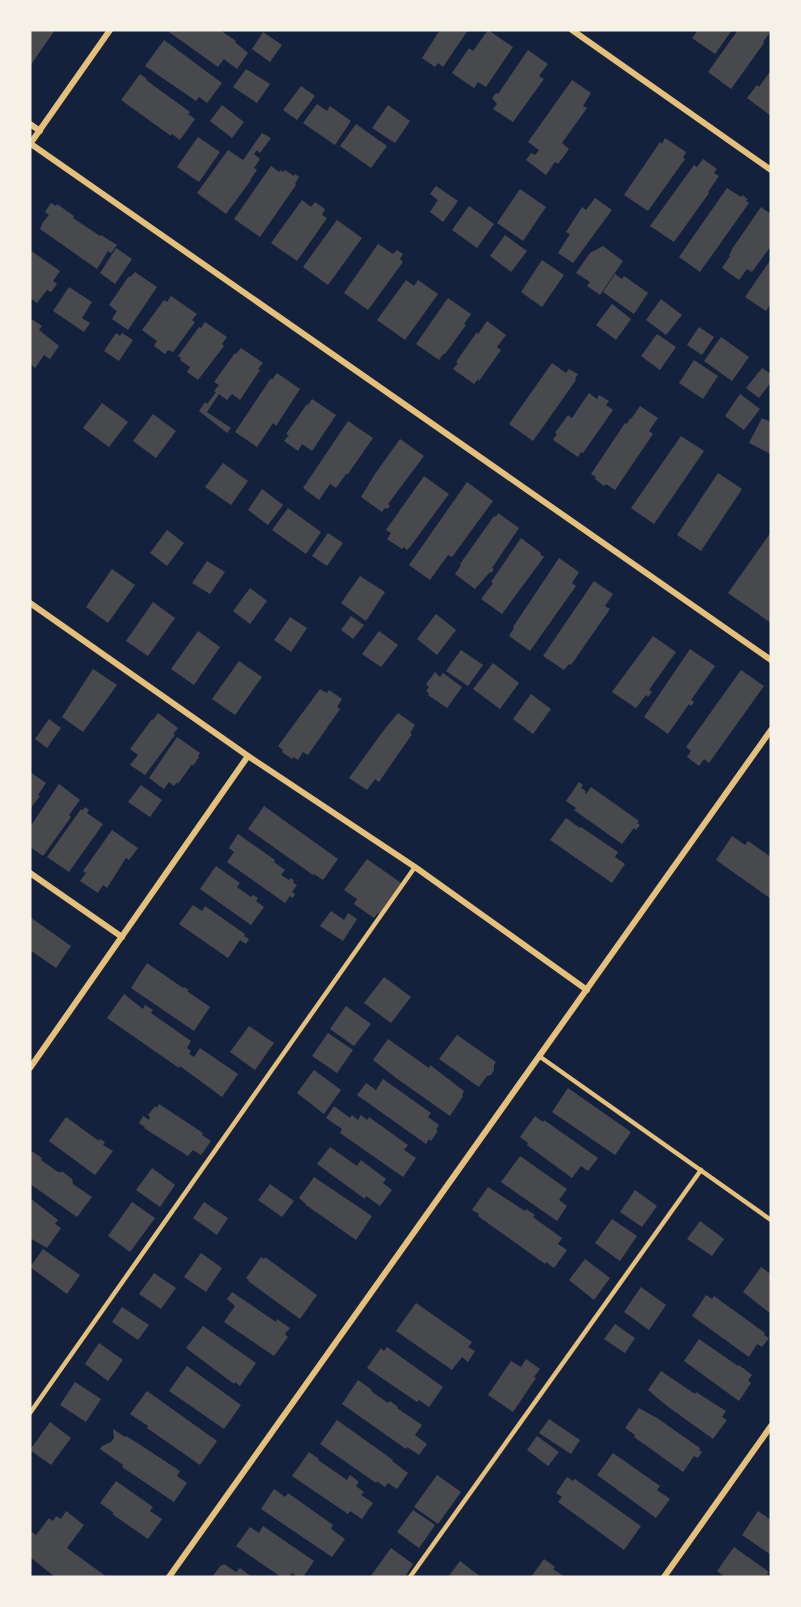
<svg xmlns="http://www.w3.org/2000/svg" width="801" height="1607" font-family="'Sofia Sans Condensed',sans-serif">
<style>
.building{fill:#48494c}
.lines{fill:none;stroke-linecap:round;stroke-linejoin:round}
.service{stroke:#e5c07b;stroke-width:4.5}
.minor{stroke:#e5c07b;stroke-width:6}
</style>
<rect width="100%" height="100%" fill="#14213d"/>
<g class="building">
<path d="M30,30h25l-25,36z"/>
<path d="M170,30h50l16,11 -1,1 13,11 -11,16 -13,-10 -6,8 -49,-35z"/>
<path d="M440,30h28l-25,37 -5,-4 -3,4 -13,-9z"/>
<path d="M488,30l25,17 -27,40 -8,-5 -4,6 -22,-15 17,-25 4,3z"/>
<path d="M698,30h34l-17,24 -23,-16z"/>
<path d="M738,30l33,1 -8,11 1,1 -33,46 -23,-17z"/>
<path d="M263,32l19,13 -12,17 -18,-13z"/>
<path d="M164,40l58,43 -15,20 -8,-6 -3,4 -51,-35z"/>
<path d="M528,50l20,14 -9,12 5,3 -31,43 -20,-13 4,-5 -5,-6 4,-5 2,1z"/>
<path d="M246,69l24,15 -13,19 -24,-16z"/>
<path d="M771,70v46l-24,-18 10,-13 2,2z"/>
<path d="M140,74l7,5 -1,1 44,32 -2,2 7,5 -15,21 -8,-6 -1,2 -50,-36z"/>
<path d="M572,80l19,13 -8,13 4,2 -25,35 7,6 -11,15 -3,-2 -9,13 -20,-15 5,-7 4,2 4,-5 -11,-8z"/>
<path d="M301,86l14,10 -18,24 -14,-10z"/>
<path d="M317,104l10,7 3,-5 21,15 -16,24 -32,-22z"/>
<path d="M222,105l22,17 -12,16 -22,-17z"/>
<path d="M388,105l22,16 -15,22 -23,-15z"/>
<path d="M356,124l31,22 -16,22 -31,-22z"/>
<path d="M262,133l9,5 -11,15 -3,-3 -3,4 6,5 -6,9 3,2 -7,10h1l-25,34 -29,-21 31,-43 15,10z"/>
<path d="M198,137l22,15 -21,30 -22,-15z"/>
<path d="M665,138l21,14 -3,6 2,1 -37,52 -24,-16 36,-53 2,2z"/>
<path d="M703,159l14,10 -3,4 5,3 -11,16 1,1 -35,49 -24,-16 44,-61 3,2z"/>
<path d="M271,166l8,6 2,-2 2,2 2,-2 9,6 1,-2 4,3 -4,7 1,1 -36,52 -26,-18z"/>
<path d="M436,186l22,15 -15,21 -13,-10 8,-12 -8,-6z"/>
<path d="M727,188l14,9 1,-2 6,4 -2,2 3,2 -49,69 -21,-15z"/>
<path d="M520,189l26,18 -23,34 -26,-18z"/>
<path d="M595,198l17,12 -39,53 -15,-10 12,-19 -4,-2 16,-25 4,3z"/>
<path d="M302,200l9,7 4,-5 10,7 -3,6 5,3 -30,43 -26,-18z"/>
<path d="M51,203l5,3 1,-2 17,12 -1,2 27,18 1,-1 16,10 -6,8 -3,-2 -11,18 -57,-40 3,-7 6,-7 -4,-3z"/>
<path d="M469,206l25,18 -17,24 -25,-18z"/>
<path d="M761,207l10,7v32l-19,26 -5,-3 -8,11 -17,-12 8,-12h-1l3,-7z"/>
<path d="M337,220l25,18 -34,47 -25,-18z"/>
<path d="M505,235l22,16 -16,21 -21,-16z"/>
<path d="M378,244l15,10 4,-4 6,4 -3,5 3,3 -35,48 -24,-17z"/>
<path d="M603,246l20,15 -23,34 -13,-9 3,-4 -14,-9 14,-20z"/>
<path d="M116,248l16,11 -17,25 -15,-11z"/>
<path d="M30,250l30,21 -7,10 4,3 -6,8 -4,-2 -10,13 -7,-5z"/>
<path d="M771,259v45l-5,7 -21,-14z"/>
<path d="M542,260l22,15 -22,32 -21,-15z"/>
<path d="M135,272l22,15 -29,43 -16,-11 5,-8 -8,-6 20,-29 1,1z"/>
<path d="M615,274l7,5 2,-3 24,17 -14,21 -31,-22z"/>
<path d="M406,280l8,6 4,-6 20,14 -33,46 -28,-20z"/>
<path d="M69,287l23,15 -10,16 8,5 -6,9 -31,-21z"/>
<path d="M171,296l26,18 -5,6 3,2 -22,30 -5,-2 -3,4 -11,-8 3,-5 -15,-11 22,-30 3,2z"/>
<path d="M448,298l23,16 -7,10 2,1 -21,29h-2l-4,6 -23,-16z"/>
<path d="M661,299l21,16 -16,20 -20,-15z"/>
<path d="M612,304l19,15 -15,21 -20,-15z"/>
<path d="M30,318l12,8 -3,4 20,16 -9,13 -6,-4 -9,13 -5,-4z"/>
<path d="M487,321l19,14 -9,12 4,3 -22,31 -1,-2 -4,5 -21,-15 5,-6 -2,-1 21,-30 1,2z"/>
<path d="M205,322l22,15 -5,7 2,2 -26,34 -11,-8 3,-5 -10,-7 1,-2 -3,-2 21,-29 2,1z"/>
<path d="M699,327l15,10 -12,18 -15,-10z"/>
<path d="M116,333l4,3 2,-3 11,7 -14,21 -15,-10z"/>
<path d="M657,334l19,13 -16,23 -19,-14z"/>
<path d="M721,337l28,20 -17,24 -28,-20z"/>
<path d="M241,348l22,15 -5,6 2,1 -20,30 -8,-6 -5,6 -8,-6 -12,18 24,16 -4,5 -28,-22 6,-9 2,2 9,-12 -2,-1 5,-6 -5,-3 21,-29 1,1z"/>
<path d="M694,360l24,16 -15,23 -24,-16z"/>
<path d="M552,363l14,10 3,-4 9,5 -3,5 1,1 -43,61 -24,-17z"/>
<path d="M762,368l9,6v8l-12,16 -13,-10z"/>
<path d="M277,373l23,16 -24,37 -3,-3 -16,24 -22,-15 36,-54 1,2z"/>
<path d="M589,393l8,6 2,-4 10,6 -3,4 7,5 -30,43 -2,-1 -3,5 -25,-17 4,-6 -2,-1 13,-18 4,3z"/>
<path d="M740,394l20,15 -16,21 -19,-14z"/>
<path d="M312,399l24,16 -24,36 -10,-7 -4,7 -14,-10 5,-6 -3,-1 21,-30 1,1z"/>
<path d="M102,403l26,19 -19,25 -26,-19z"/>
<path d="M640,406l18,12 -9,13 4,3 -38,56 -9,-6 -2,2 -9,-7 1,-2 -5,-3 34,-51 2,1 3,-6 1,1z"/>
<path d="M153,414l23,17 -20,27 -23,-17z"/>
<path d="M762,418l9,4v32l-22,-11z"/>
<path d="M348,421l25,17 -25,36h-2l-10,14 -6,-4 -11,16 -16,-12z"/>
<path d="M681,436l23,15 -50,73 -23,-16z"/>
<path d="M400,439l24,17 -36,48 2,2 -3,3 -2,-1 -3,4 -21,-15 14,-23z"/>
<path d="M223,463l25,18 -17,24 -26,-18z"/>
<path d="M718,473l24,16 -41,62 -24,-16z"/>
<path d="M424,476l25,18 -39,53 -3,3 -3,-3 -2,2 -15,-10 4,-6 -5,-3z"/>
<path d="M467,482l26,19 -41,56 -4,-2 -18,25 -21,-15z"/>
<path d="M262,489l21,16 -15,20 -20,-15z"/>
<path d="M288,508l33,24 -15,22 -34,-24z"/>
<path d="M498,513l21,15 -27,40 2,1 -3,4 -1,-1 -15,17 -20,-15 6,-9 -1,-1 34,-48 2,1z"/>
<path d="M167,530l17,13 -17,23 -17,-13z"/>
<path d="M771,532v91l-43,-30z"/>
<path d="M328,533l15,10 -16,23 -15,-10z"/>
<path d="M521,538l20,15 -1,1 4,3 -42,57 -21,-15 12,-16 -2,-1z"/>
<path d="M559,558l20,14 -7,11 4,3 -46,65 -21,-15 5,-8 -1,-1z"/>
<path d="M207,561l18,11 -15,22 -18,-11z"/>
<path d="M112,569l23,16 -27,38 -22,-16z"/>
<path d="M360,576l25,16 -19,29 -25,-18z"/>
<path d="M594,581l19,13 -8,12 5,3 -39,56 -2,-1 -5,6 -21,-14z"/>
<path d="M250,588l17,13 -17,23 -17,-13z"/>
<path d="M153,602l22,16 -27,38 -22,-15z"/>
<path d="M436,614l20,16 -19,25 -20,-16z"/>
<path d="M351,616l13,9 -11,14 -12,-9z"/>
<path d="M290,617l17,11 -16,24 -17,-12z"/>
<path d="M198,631l22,16 -26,38 -23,-16z"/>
<path d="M379,631l19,14 -17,22 -19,-13z"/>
<path d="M653,636l23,16 -27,38 3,2 -4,5 -2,-2 -10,13 -24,-16z"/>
<path d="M690,649l25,17 -24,34 3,2 -3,4 -2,-2 -21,30 -24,-17z"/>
<path d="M461,650l22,15 -15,21 -22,-15z"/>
<path d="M239,661l23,16 -27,38 -23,-16z"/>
<path d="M493,663l26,20 -19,26 -27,-20z"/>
<path d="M93,669l24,16 -34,47 -21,-15z"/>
<path d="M741,670l23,16 -55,77 -5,-4 -5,7 -12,-9 4,-6 -5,-4z"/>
<path d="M435,672l5,5 3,-4 19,14 -15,21 -19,-13 1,-2 -3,-2 3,-4 -3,-3z"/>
<path d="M320,689l7,4 2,-3 13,9 -5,8 3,2 -32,46 -5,-3 -5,8 -4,-3 -2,2 -10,-7 1,-2 -5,-4z"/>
<path d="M531,694l20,15 -18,25 -20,-15z"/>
<path d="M158,713l20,15 -5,6 2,1 -30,40 -15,-10 8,-10 -8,-6 22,-30 1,1z"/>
<path d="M398,713l17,12 -5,8 2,1 -33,48 -4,-3 -8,11 -18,-12 35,-48z"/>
<path d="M49,719l12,9 -14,20 -12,-9z"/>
<path d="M177,737l23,16 -2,3 1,1 -6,9 -1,-2 -14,20 -1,-2 -3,4 -5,-4 -5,7 -15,-11z"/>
<path d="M30,772l16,11 -8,12 2,1 -10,13z"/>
<path d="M579,782l4,3 -2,3 5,3 -1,2 1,1 5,-7 48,34 -2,2 3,2 -4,5 -2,-2 -12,16 -48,-34 2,-2 -10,-7z"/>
<path d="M59,784l21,16 -11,15 2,2 -28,39 -13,-9v-20z"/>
<path d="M141,785l21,15 -12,17 -22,-15z"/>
<path d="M264,806l74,53 -15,21 -9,-6 -1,1 -65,-46z"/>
<path d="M85,807l4,3 -2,3 16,11 -34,48 -22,-15 34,-48 2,1z"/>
<path d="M566,818l14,10 1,-1 37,25 -3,5 10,7 -13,19 -62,-43z"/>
<path d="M112,830l26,18 -9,12 -3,-2 -19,30 -4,-3 -5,8 -18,-12 6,-8 -3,-2z"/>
<path d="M238,834l37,26 -1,2 11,8 -4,5 8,5 2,-2 3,3 -1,2 4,2 -5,7 3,2 -2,4 -3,-2 -5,7 -58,-41 7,-10 -5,-4z"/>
<path d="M732,836l13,9 3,-4 23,16v42l-55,-39z"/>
<path d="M367,859l34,24 -22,31 -1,-1 -4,5 -20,-14 3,-5 -13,-9z"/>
<path d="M216,866l24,17 -3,4 14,10 2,-2 5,3 -2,3 8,6 -13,18 -51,-36z"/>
<path d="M193,905l9,6 3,-5 40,28 -1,2 5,3 -3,5 -6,-4 -12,18 -49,-34z"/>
<path d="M331,911l13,9 4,-7 9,6 -14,22 -23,-15z"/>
<path d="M30,917l41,29 -15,22 -26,-18z"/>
<path d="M147,963l36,25 1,-1 5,3 -2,1 23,16 -16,24 -63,-43z"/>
<path d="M384,977l27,20 -20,26 -27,-20z"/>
<path d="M124,994l19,15 2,-4 8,5 -2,3 40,28 -4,7 4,3 -2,3 5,3 6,-9 38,26 -16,23 -42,-31 -1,2 -72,-50z"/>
<path d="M346,1006l25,18 -17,22 -24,-17z"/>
<path d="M249,1026l25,17 -19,27 -25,-18z"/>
<path d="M328,1033l25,17 -16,23 -25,-17z"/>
<path d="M457,1035l39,27 -2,3v5l-3,5 -4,1 -8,11 -40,-28z"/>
<path d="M388,1039l41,29 1,-3 34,26 -2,4 1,1 -13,20 -54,-38 -23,-18z"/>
<path d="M314,1070l27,20 -17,24 -27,-21z"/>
<path d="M383,1079l48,34 -3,4 11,8 -3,5 2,1 -7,10 -2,-2 -3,5 -69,-49 9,-12 10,7z"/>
<path d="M568,1088l63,44 -16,23 -63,-43z"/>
<path d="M159,1104l44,29 -1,2 9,6 -10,14 -8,-5 -5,6 -44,-28 1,-1 -6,-4 4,-7 6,4 1,-3 -2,-2 7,-9 2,2z"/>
<path d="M334,1106l16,12 2,-3 6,5 3,-5 6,5 2,-3 39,28 -4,5 12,8 -13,19 -63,-44 2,-4 -16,-11z"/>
<path d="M535,1116l8,6 1,-2 54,38 -10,13 -7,-5 -9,12 -45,-33 1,-2 -8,-6z"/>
<path d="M66,1117l33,24 1,-2 5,3 -2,3 10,6 -18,24 -46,-34z"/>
<path d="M330,1147l27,19 4,-6 25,19 -3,4 9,7 -12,16 -14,-10 -1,3 -48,-35z"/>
<path d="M30,1150l12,8 -1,2 17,12h5l9,7 1,5 19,13 -15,20 -47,-33z"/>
<path d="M520,1156l47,33 -8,11 8,6 -10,15 -56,-39z"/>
<path d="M152,1168l23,17 -15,22 -24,-17z"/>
<path d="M314,1177l58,39 -16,24 -50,-35v-1l-7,-6z"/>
<path d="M270,1184l24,17 -12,16 -24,-17z"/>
<path d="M488,1187l37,24 1,-2 9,6 -2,2 29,21 -4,6 9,6 -13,18 -8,-6 -1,2 -67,-48 1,-2 -7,-4z"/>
<path d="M635,1190l22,16 -15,21 -22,-15z"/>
<path d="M30,1198l28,22 -3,4 6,4 -14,20 -17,-10z"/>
<path d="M132,1202l23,16 -25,34 -22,-16z"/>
<path d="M204,1202l24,16 -11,17 -24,-17z"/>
<path d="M612,1219l25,17 -17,25 -25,-18z"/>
<path d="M700,1221l24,18 -12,17 -25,-17z"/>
<path d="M43,1249l37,26 -13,19 -37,-27z"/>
<path d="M201,1253l21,15 -16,24 -22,-15z"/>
<path d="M261,1257l3,2 1,-2 52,38 -17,24 -52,-38 1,-1 -3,-2z"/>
<path d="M585,1259l25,19 -16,22 -25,-20z"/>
<path d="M761,1267l10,7v40l-28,-22z"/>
<path d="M154,1273l22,15 -15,21 -22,-15z"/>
<path d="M641,1287l25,18 -17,25 -25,-18z"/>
<path d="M232,1292l44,30 1,-3 13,9 -5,6 3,3 -14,19 -50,-34 11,-16 -8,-7z"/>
<path d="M706,1295l6,4 2,-3 51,37 -1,2 5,3 -7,9 -5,-3 -8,13 -57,-41z"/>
<path d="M416,1303l56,39 -4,5 7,4 -7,11 -6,-5 -10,13 -56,-39z"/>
<path d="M122,1307l27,18 -11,15 -26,-18z"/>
<path d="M615,1324l20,14 -10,15 -21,-14z"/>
<path d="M203,1326l53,37 -16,23 -5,-4 -1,2 -48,-36z"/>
<path d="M699,1339l39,27 1,-1 13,10 -4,5 3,3 -12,18 -55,-40z"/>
<path d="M99,1343l24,17 -15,21 -23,-17z"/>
<path d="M387,1347l56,40 -14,20 -10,-7 -2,2 -50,-34 14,-20 3,3z"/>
<path d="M526,1359l14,10 -6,8 2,1 -23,34 -25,-17 23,-34 10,6z"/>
<path d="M187,1366l54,39 -17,24 -55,-38z"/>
<path d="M661,1371l34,23 1,-2 30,19 -4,6 5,3 -14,19 -46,-33 -19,-16z"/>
<path d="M358,1380l14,10 -1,1 17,12 2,-2 8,6 -1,1 25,17 -7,10 12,9 -8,11 -12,-8 -1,2 -64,-45z"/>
<path d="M75,1382l26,17 -15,23 -26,-17z"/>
<path d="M147,1391l70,50 -17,24 -53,-37 1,-2 -18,-12z"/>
<path d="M639,1408l18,10 43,30 -1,2 3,2 -4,6 -4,-2 -11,16 -49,-35 1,-2 -10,-7z"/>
<path d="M549,1419l31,21 -9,14 -32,-21z"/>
<path d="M337,1420l56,40 -1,1 16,12 -11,16 -9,-6 -3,4 -8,-6 -1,2 -56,-39z"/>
<path d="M50,1422l21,16 -20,27 -21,-15z"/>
<path d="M113,1429l12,8 1,-1 13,8 41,27 -3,5 10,7 -13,19 -52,-35 1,-2 -23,-16 2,-3 9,-4 3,-4z"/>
<path d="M537,1436l22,16 -11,14 -21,-16z"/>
<path d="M309,1452l10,7 -1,1 29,20 3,-5 9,7 -3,4 8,6 -3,3 12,8 -11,16 -12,-8 -2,3 -56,-38z"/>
<path d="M613,1453l47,33 -3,4 13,9 -14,19 -59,-43z"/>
<path d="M437,1475l24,17 -23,32 -24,-17z"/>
<path d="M567,1477l6,4 2,-2 66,47 -17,24 -66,-48 4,-5 -6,-4z"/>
<path d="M116,1481l37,26 -3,4 12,8 -14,20 -36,-25 2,-1 -14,-10z"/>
<path d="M274,1489l11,8 3,-4 45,32 -2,4 14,10 -13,18 -71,-48z"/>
<path d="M413,1510l22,15 -16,23 -22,-16z"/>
<path d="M66,1511l18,14 -17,23 40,29h-52l-25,-20v-26l6,4 13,-17 4,3 3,-5 5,3z"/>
<path d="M758,1511l13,9v35l-29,-20z"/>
<path d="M263,1526l51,35 -11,16h-5l-6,-4 -3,4h-8l-45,-31 14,-19 9,6z"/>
<path d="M734,1547l35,25 -2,2 4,3h-46l-8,-6z"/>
<path d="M391,1548l22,16 -8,13 -3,-2 -2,2h-30z"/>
<path d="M544,1559l11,8 -2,2 12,8h-34z"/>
<path d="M460,1561l21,16h-33z"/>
<path d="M224,1564l12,8 4,-4 12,9h-40l9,-12 1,1z"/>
</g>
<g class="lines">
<g class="service">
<path d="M539,1056l232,164"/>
<path d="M30,1413l385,-546"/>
<path d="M410,1577l291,-407"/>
</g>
<g class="minor">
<path d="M572,30l199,140"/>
<path d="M30,124l10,7"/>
<path d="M30,144l80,-114"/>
<path d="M31,144l740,516"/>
<path d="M30,603l218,153 167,111 172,123"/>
<path d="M30,873l92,64"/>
<path d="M30,1068l218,-312"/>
<path d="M169,1577l602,-847"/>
<path d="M664,1577l107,-151"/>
</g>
</g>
<rect width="801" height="1607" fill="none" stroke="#f6f1e7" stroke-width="63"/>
</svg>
